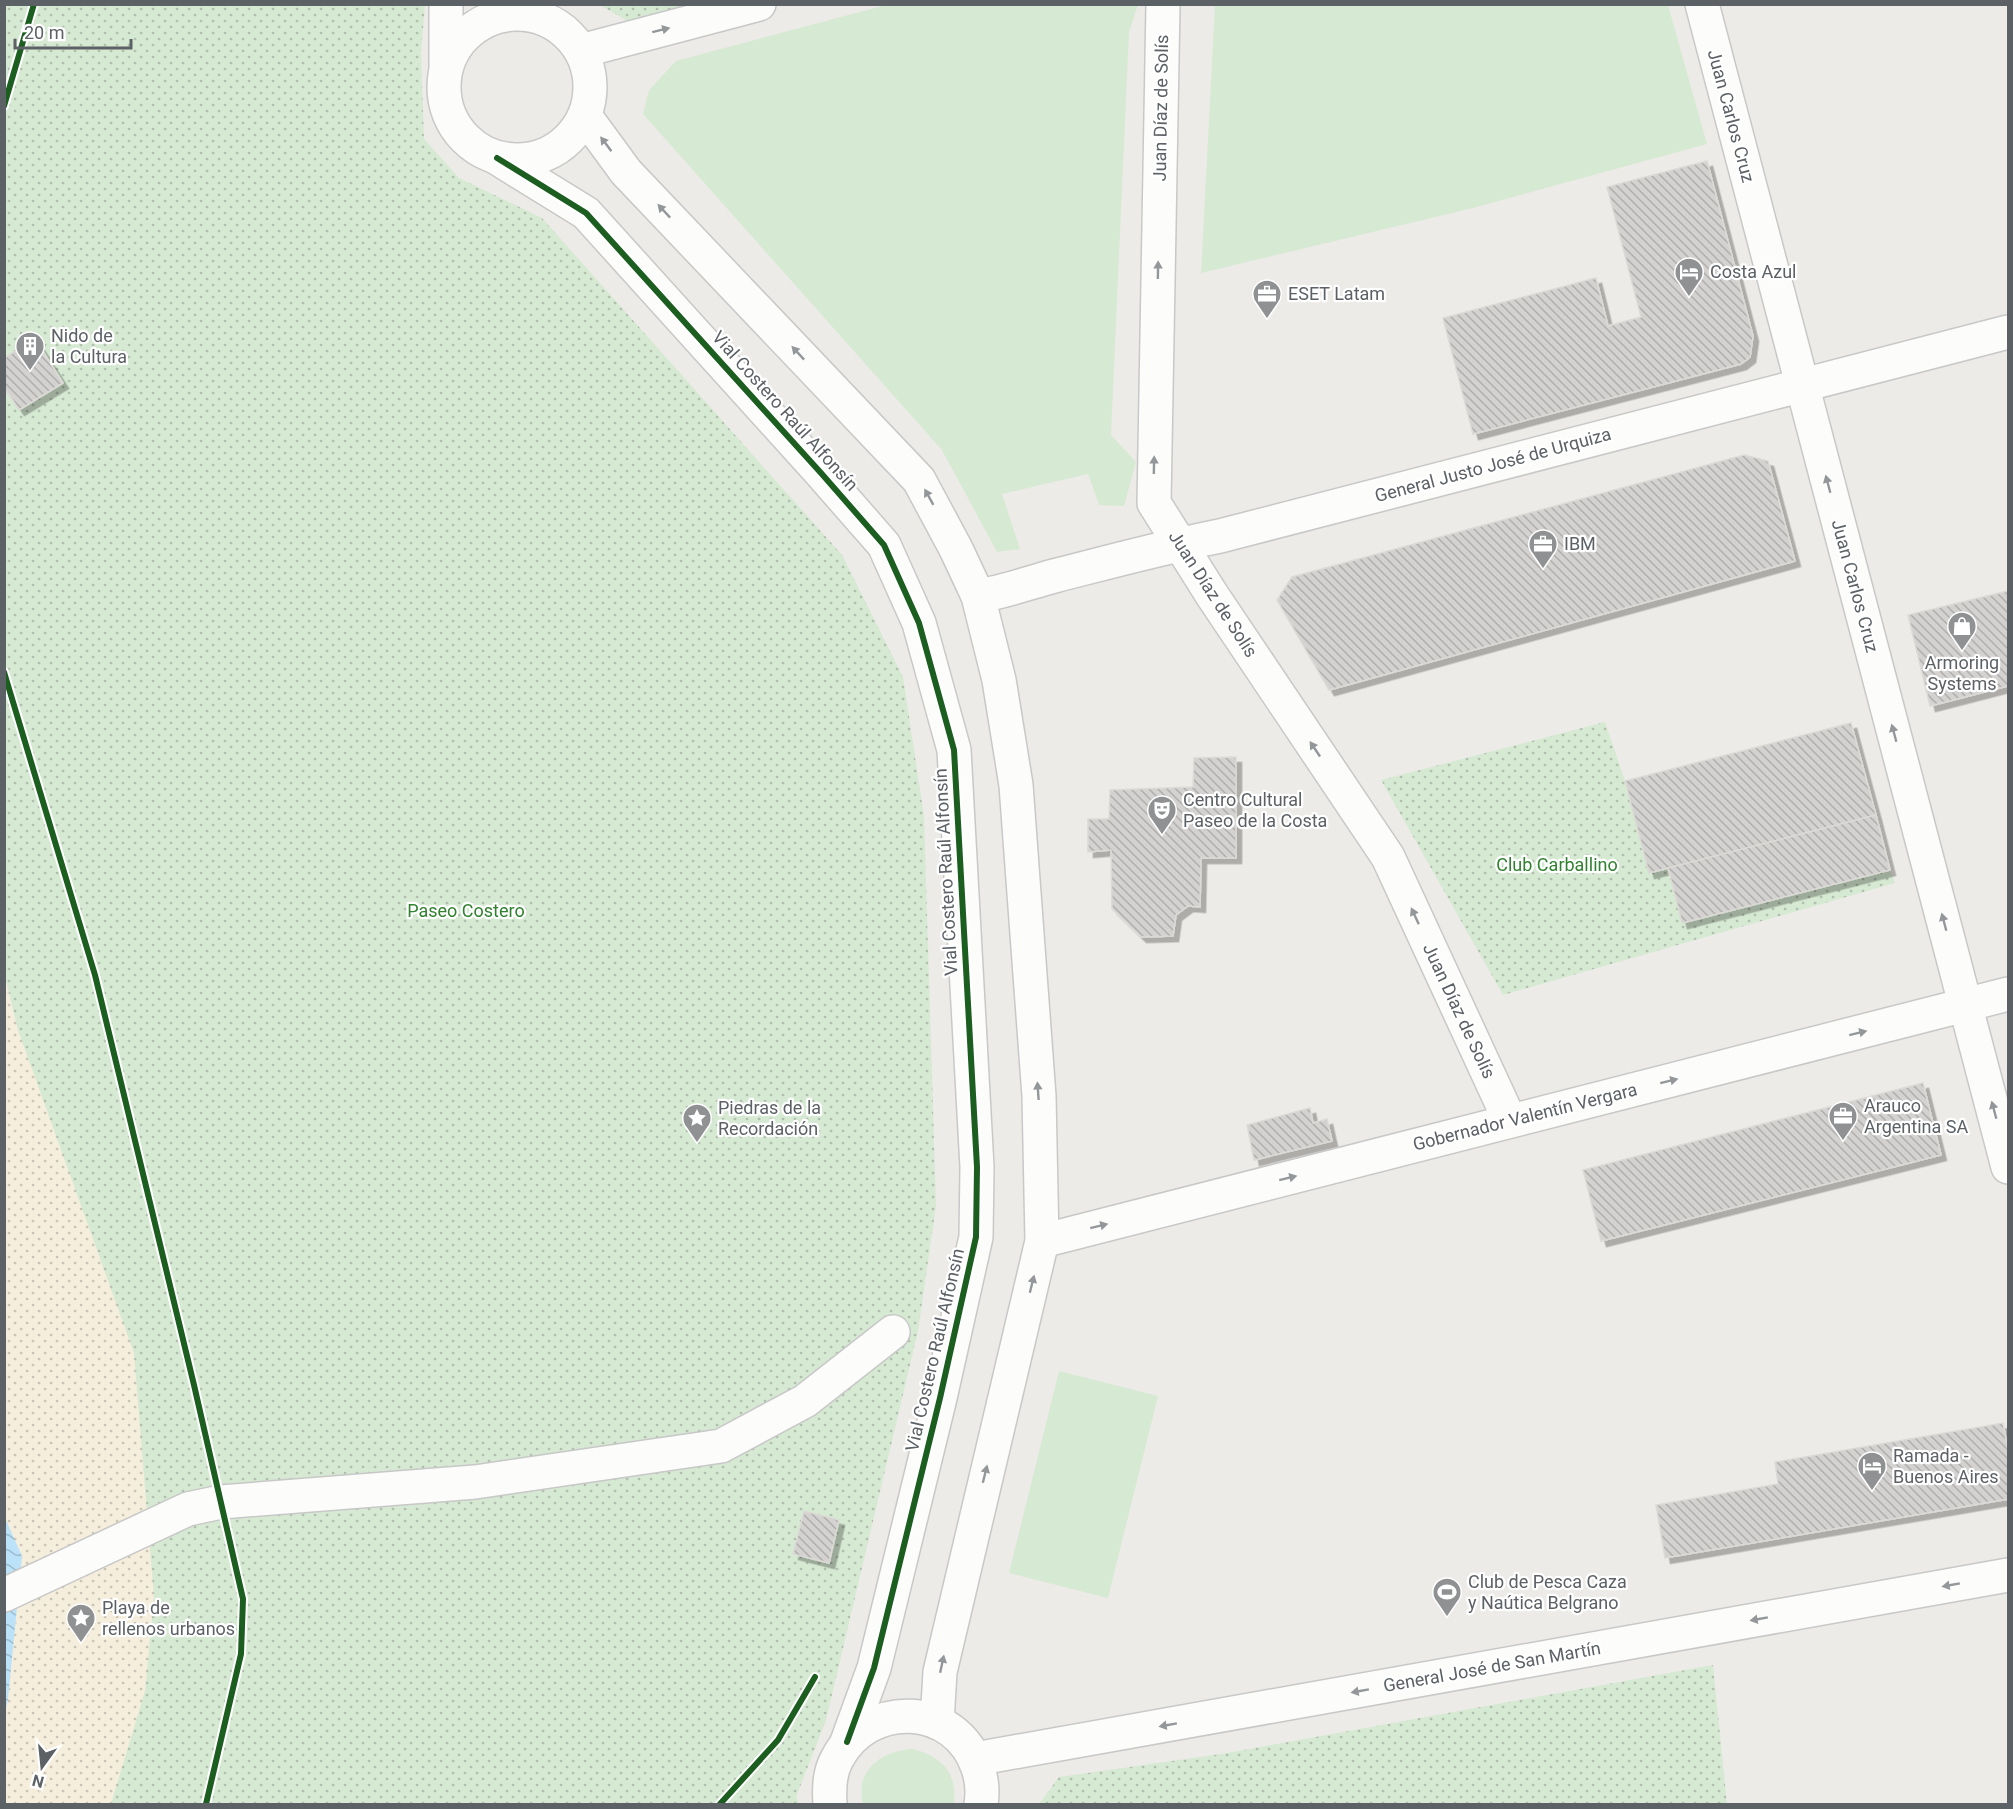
<svg xmlns="http://www.w3.org/2000/svg" width="2013" height="1809" font-family="Roboto,sans-serif">
<style>
.grass{fill:#d6e9d2}
.sand{fill:url(#sand-dots)}
.park{fill:url(#park-dots)}
.water{fill:url(#water-waves)}
.building{fill:url(#building-back-hatch);stroke:#dcdad6;stroke-width:1.5;filter:url(#shadow)}
.lines{fill:none;stroke-linecap:round;stroke-linejoin:round}
.minor-casing{stroke:#c8c8c8;stroke-width:36}
.minor{stroke:#fcfcfb;stroke-width:33}
.cycleway-casing{stroke:#fff;stroke-width:10}
.cycleway{stroke:#1b5e20;stroke-width:6}
.oneway{fill:#94979a}
.labels{text-anchor:middle;stroke-width:4.5;stroke-linejoin:round;paint-order:stroke}
.street-label{font-size:18px;fill:#5c6166;stroke:#fff}
.poi-label{font-size:18px;fill:#5c6166;stroke:#fff;text-anchor:start}
.park-label{font-size:18px;fill:#318230;stroke:#fff}
</style>
<defs>
<pattern id="sand-dots" width="8" height="8" patternUnits="userSpaceOnUse" patternTransform="scale(1.5)"><rect width="8" height="8" fill="#f5eedc"/><path d="M2 2h.1M6 6h.1" fill="none" stroke="#cac4b6" stroke-width="1.8" stroke-linecap="round"/></pattern>
<pattern id="park-dots" width="8" height="8" patternUnits="userSpaceOnUse" patternTransform="scale(1.5)"><rect width="8" height="8" fill="#d6e9d2"/><path d="M2 2h.1M6 6h.1" fill="none" stroke="#b1c0ae" stroke-width="1.8" stroke-linecap="round"/></pattern>
<pattern id="water-waves" width="16" height="10" patternUnits="userSpaceOnUse" patternTransform="scale(1.5)"><rect width="16" height="10" fill="#bbe2f8"/><path d="M0 5q4-4 8 0t8 0" fill="none" stroke="#9bbbcd"/></pattern>
<pattern id="building-back-hatch" width="6" height="6" patternUnits="userSpaceOnUse" patternTransform="scale(1.5)"><rect width="6" height="6" fill="#d4d2d0"/><path d="M-1 5l2 2M0 0l6 6M5-1l2 2" fill="none" stroke="#afaead"/></pattern>
<filter id="shadow"><feDropShadow dx="5.5" dy="5.5" stdDeviation="0" flood-color="#0004"/></filter>
</defs>
<rect width="100%" height="100%" fill="#edebe7"/>
<g class="grass">
<path d="M886,5h252l-9,27 -18,403 25,27 -12,44 -25,-1 -11,-31 -86,20 18,55 -23,3 -55,-102 -299,-336 6,-24 27,-29z"/>
<path d="M1215,5h453l39,139 -234,64 -272,65z"/>
<path d="M1059,1371l99,25 -50,202 -99,-25z"/>
<path d="M913,1749c30,8 44,24 41,55h-91c-9,-34 20,-54 50,-55z"/>
</g>
<path class="sand" d="M4,976l14,54 116,323 20,244 -9,94 -34,113h-106v-91l3,-14 14,-143 -18,-38z"/>
<g class="park">
<path d="M4,5h421l-4,48 3,86 35,39 83,40 300,337 61,122 21,139 12,390 -18,125 -92,389 -30,77 3,7h-688l34,-113 9,-94 -20,-244 -116,-323 -13,-54z"/>
<path d="M600,5h152l-104,28z"/>
<path d="M1605,722l20,59 226,-58 39,147 5,13 -392,112 -122,-215z"/>
<path d="M1713,1665l14,139h-688l20,-27 162,-23z"/>
</g>
<path class="water" d="M5,1518l17,38 -14,143 -3,14z"/>
<g class="building">
<path d="M1707,161l46,175 -3,21 -9,7 -268,70 -30,-116 153,-40 12,48 33,-9 -34,-130z"/>
<path d="M35,339l28,44 -44,27 -15,-23v-29z"/>
<path d="M1744,455l24,6 27,100 -466,129 -52,-90 15,-23z"/>
<path d="M2008,591v95l-78,20 -22,-91z"/>
<path d="M1851,723l25,92 -227,58 -24,-92z"/>
<path d="M1236,757v101h-35l-1,49 -12,-1 -12,9 -3,21 -32,1 -29,-28 -1,-59 -23,2v-33h21l1,-29 83,-3 1,-29z"/>
<path d="M1876,815l14,55 -208,53 -14,-55z"/>
<path d="M1923,1083l18,72 -340,86 -18,-71z"/>
<path d="M1310,1108l3,15 14,-4 5,22 -78,19 -7,-35z"/>
<path d="M2003,1423l5,28v48l-343,59 -9,-53 122,-21 -3,-22z"/>
<path d="M804,1511l35,9 -10,43 -36,-9z"/>
</g>
<g class="lines">
<g class="minor-casing">
<g id="minor">
<path d="M446,4v62"/>
<path d="M1163,4l-9,499 58,92 176,262 122,264"/>
<path d="M1702,4l306,1163"/>
<circle cx="517" cy="87" r="73"/>
<path d="M581,51l178,-47"/>
<path d="M585,116l41,56 293,308 37,69 22,47 21,84 17,105 23,311 3,145 -102,431 -3,50"/>
<path d="M497,158l89,55 235,260 63,72 35,78 35,127 23,417 -1,70 -36,161 -66,270 -27,74"/>
<path d="M978,596c26,-4 50,-13 76,-20 55,-14 110,-29 166,-40l788,-204"/>
<path d="M1042,1241l966,-247"/>
<path d="M4,1595l184,-86 33,-7 254,-20 246,-36 84,-45 88,-69"/>
<path d="M975,1759l1033,-184"/>
<path d="M830,1804c-1,-15 -1,-31 7,-45 31,-60 119,-57 141,9 4,12 5,24 3,36"/>
</g>
</g>
<use href="#minor" class="minor"/>
<g class="cycleway-casing">
<g id="cycleway">
<path d="M4,106l30,-102"/>
<path d="M497,158l89,55 235,260 63,72 35,78 35,127 23,417 -1,70 -36,161 -66,270 -27,74"/>
<path d="M4,672l91,303 99,410 49,214 -2,55 -35,150"/>
<path d="M720,1804l58,-64 37,-63"/>
</g>
</g>
<use href="#cycleway" class="cycleway"/>
</g>
<defs><path id="oneway-solid" d="M-6-.8H1V-3.2L6.5 0L1 3.2V.8H-6Z" transform="scale(1.5)"/></defs>
<g class="oneway">
<use href="#oneway-solid" transform="translate(661 30) rotate(-14)"/>
<use href="#oneway-solid" transform="translate(606 144) rotate(-127)"/>
<use href="#oneway-solid" transform="translate(664 211) rotate(-133)"/>
<use href="#oneway-solid" transform="translate(1158 270) rotate(-89)"/>
<use href="#oneway-solid" transform="translate(798 353) rotate(-133)"/>
<use href="#oneway-solid" transform="translate(1154 465) rotate(-89)"/>
<use href="#oneway-solid" transform="translate(1828 484) rotate(-105)"/>
<use href="#oneway-solid" transform="translate(929 497) rotate(-119)"/>
<use href="#oneway-solid" transform="translate(1894 733) rotate(-105)"/>
<use href="#oneway-solid" transform="translate(1315 749) rotate(-124)"/>
<use href="#oneway-solid" transform="translate(1415 916) rotate(-115)"/>
<use href="#oneway-solid" transform="translate(1944 922) rotate(-105)"/>
<use href="#oneway-solid" transform="translate(1858 1033) rotate(-14)"/>
<use href="#oneway-solid" transform="translate(1669 1081) rotate(-14)"/>
<use href="#oneway-solid" transform="translate(1038 1091) rotate(-94)"/>
<use href="#oneway-solid" transform="translate(1994 1110) rotate(-105)"/>
<use href="#oneway-solid" transform="translate(1288 1178) rotate(-14)"/>
<use href="#oneway-solid" transform="translate(1099 1226) rotate(-14)"/>
<use href="#oneway-solid" transform="translate(1032 1284) rotate(-76)"/>
<use href="#oneway-solid" transform="translate(985 1474) rotate(-76)"/>
<use href="#oneway-solid" transform="translate(1951 1585) rotate(170)"/>
<use href="#oneway-solid" transform="translate(1759 1619) rotate(170)"/>
<use href="#oneway-solid" transform="translate(942 1664) rotate(-78)"/>
<use href="#oneway-solid" transform="translate(1360 1691) rotate(170)"/>
<use href="#oneway-solid" transform="translate(1168 1725) rotate(170)"/>
</g>
<defs>
<g id="hotel-pin" transform="scale(1.5)"><path d="M0 17L-7.5 6A9.5 9.5 0 1 1 7.5 6Z" fill="#8f9193" stroke="#fff"/><path d="M-6-4.5h1.5V1H6V5H4.5V3h-9V5H-6ZM-4 0a1.8 1.8 0 1 1 3.6 0ZM.5 0V-2.5h3Q6-2.5 6 0Z" fill="#fff"/></g>
<g id="office-pin" transform="scale(1.5)"><path d="M0 17L-7.5 6A9.5 9.5 0 1 1 7.5 6Z" fill="#8f9193" stroke="#fff"/><path d="M-6-3h4V-5.5h4V-3h4V5H-6ZM-1-4.5V-3h2v-1.5ZM-6 0V1H6V0Z" fill="#fff"/></g>
<g id="building-pin" transform="scale(1.5)"><path d="M0 17L-7.5 6A9.5 9.5 0 1 1 7.5 6Z" fill="#8f9193" stroke="#fff"/><path d="M-4-6H4V6H1V3H-1V6H-4ZM-2.5-4.3h1.7v1.8h-1.7ZM.8-4.3h1.7v1.8H.8ZM-2.5-1h1.7V.8h-1.7ZM.8-1h1.7V.8H.8Z" fill="#fff"/></g>
<g id="shop-pin" transform="scale(1.5)"><path d="M0 17L-7.5 6A9.5 9.5 0 1 1 7.5 6Z" fill="#8f9193" stroke="#fff"/><path d="M-5-2.5h2.3a2.7 3.5 0 0 1 5.4 0H5L5.5 6h-11ZM-1.5-2.5h3a1.5 2.3 0 0 0-3 0Z" fill="#fff"/></g>
<g id="theatre-pin" transform="scale(1.5)"><path d="M0 17L-7.5 6A9.5 9.5 0 1 1 7.5 6Z" fill="#8f9193" stroke="#fff"/><path d="M-5-5.5Q0-4 5-5.5V0Q5 5 0 6Q-5 5-5 0ZM-3.3-2.5H-1v1.5H-3.3ZM1-2.5H3.3v1.5H1ZM-2.8 1Q0 5.5 2.8 1Z" fill="#fff"/></g>
<g id="sight-pin" transform="scale(1.5)"><path d="M0 17L-7.5 6A9.5 9.5 0 1 1 7.5 6Z" fill="#8f9193" stroke="#fff"/><path d="M0-6L1.8-2.2L6-1.7L2.9 1.2L3.7 5.4L0 3.3L-3.7 5.4L-2.9 1.2L-6-1.7L-1.8-2.2Z" fill="#fff"/></g>
<g id="stadium-pin" transform="scale(1.5)"><path d="M0 17L-7.5 6A9.5 9.5 0 1 1 7.5 6Z" fill="#8f9193" stroke="#fff"/><path d="M0-5a6.5 5 0 1 0 0 10a6.5 5 0 1 0 0-10ZM-3.5-1.8h7v3.6h-7Z" fill="#fff"/></g>
</defs>
<g fill-rule="evenodd">
<use href="#hotel-pin" x="1689" y="272"/>
<use href="#office-pin" x="1267" y="294"/>
<use href="#building-pin" x="30" y="346"/>
<use href="#office-pin" x="1543" y="544"/>
<use href="#shop-pin" x="1962" y="626"/>
<use href="#theatre-pin" x="1162" y="810"/>
<use href="#office-pin" x="1843" y="1116"/>
<use href="#sight-pin" x="697" y="1118"/>
<use href="#hotel-pin" x="1872" y="1466"/>
<use href="#stadium-pin" x="1447" y="1592"/>
<use href="#sight-pin" x="81" y="1618"/>
</g>
<g class="labels">
<g class="street-label">
<text transform="translate(1161 108) rotate(-89)" y="6">Juan Díaz de Solís</text>
<text transform="translate(1731 116) rotate(75)" y="6">Juan Carlos Cruz</text>
<text transform="translate(785 411) rotate(48)" y="6">Vial Costero Raúl Alfonsín</text>
<text transform="translate(1493 465) rotate(-15)" y="6">General Justo José de Urquiza</text>
<text transform="translate(1855 586) rotate(75)" y="6">Juan Carlos Cruz</text>
<text transform="translate(1213 594) rotate(57)" y="6">Juan Díaz de Solís</text>
<text transform="translate(946 872) rotate(-93)" y="6">Vial Costero Raúl Alfonsín</text>
<text transform="translate(1459 1011) rotate(65)" y="6">Juan Díaz de Solís</text>
<text transform="translate(1525 1117) rotate(-14)" y="6">Gobernador Valentín Vergara</text>
<text transform="translate(935 1350) rotate(-77)" y="6">Vial Costero Raúl Alfonsín</text>
<text transform="translate(1492 1667) rotate(-10)" y="6">General José de San Martín</text>
</g>
<g class="poi-label">
<text x="1710" y="278">Costa Azul</text>
<text x="1288" y="300">ESET Latam</text>
<text x="51" y="342">Nido de<tspan x="51" dy="21">la Cultura</tspan></text>
<text x="1564" y="550">IBM</text>
<text x="1962" y="669" text-anchor="middle">Armoring<tspan x="1962" dy="21">Systems</tspan></text>
<text x="1183" y="806">Centro Cultural<tspan x="1183" dy="21">Paseo de la Costa</tspan></text>
<text x="1864" y="1112">Arauco<tspan x="1864" dy="21">Argentina SA</tspan></text>
<text x="718" y="1114">Piedras de la<tspan x="718" dy="21">Recordación</tspan></text>
<text x="1893" y="1462">Ramada -<tspan x="1893" dy="21">Buenos Aires</tspan></text>
<text x="1468" y="1588">Club de Pesca Caza<tspan x="1468" dy="21">y Naútica Belgrano</tspan></text>
<text x="102" y="1614">Playa de<tspan x="102" dy="21">rellenos urbanos</tspan></text>
</g>
<g class="park-label">
<text x="1557" y="871">Club Carballino</text>
<text x="466" y="917">Paseo Costero</text>
</g>
</g>
<rect width="2013" height="1809" fill="none" stroke="#5c6166" stroke-width="12"/>
<g transform="translate(42 1767) rotate(195)" stroke="#ffffff" stroke-width="4.5" paint-order="stroke">
<path d="M0-4.5L10 22L0 15L-10 22Z" fill="#5c6166"/>
<text y="-9" font-size="16" font-weight="bold" text-anchor="middle" fill="#5c6166">N</text>
</g>
<path d="M15 39v9h116v-9" fill="none" stroke="#5c6166" stroke-width="3"/>
<text x="24" y="39" font-size="18" fill="#5c6166" stroke="#ffffff" stroke-width="4.5" paint-order="stroke">20 m</text>
</svg>
